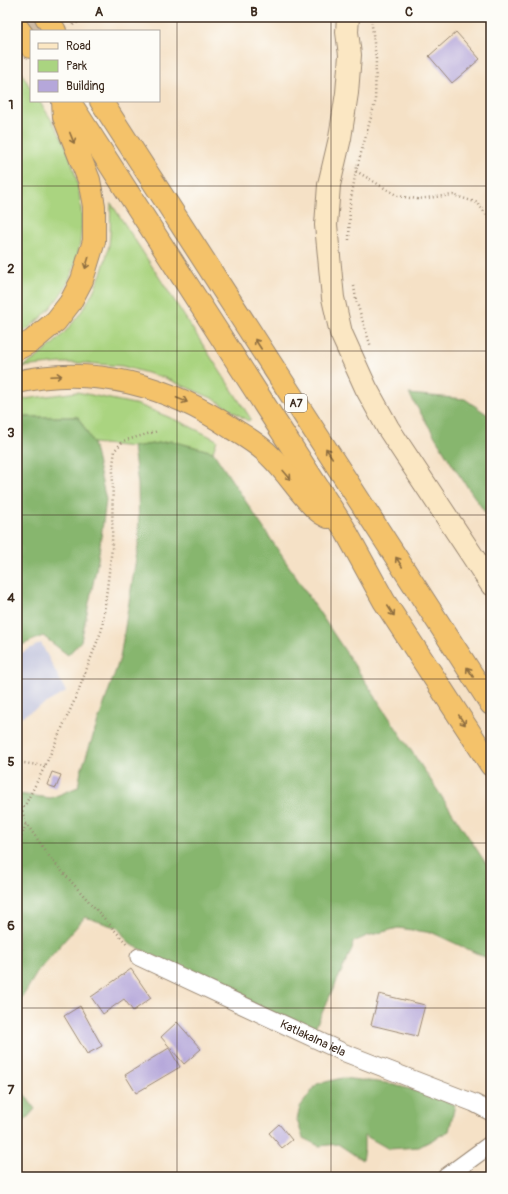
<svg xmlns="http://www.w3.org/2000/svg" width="508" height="1194" font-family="Pangolin,sans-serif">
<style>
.industrial{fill:#c0c2dd}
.green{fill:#aad480;stroke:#727f4f}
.forest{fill:#87b66e;stroke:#617046}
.building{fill:#b5a7da}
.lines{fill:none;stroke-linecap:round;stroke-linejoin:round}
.secondary-tunnel{stroke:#d0bca4;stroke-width:22;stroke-dasharray:22 11;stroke-linecap:butt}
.minor-casing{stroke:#988672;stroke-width:19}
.secondary-casing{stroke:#988672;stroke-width:24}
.motorway-casing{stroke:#988672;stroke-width:24}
.path{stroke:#988672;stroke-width:2.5;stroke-dasharray:1 3;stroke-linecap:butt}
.minor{stroke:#fff;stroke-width:17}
.secondary{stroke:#fbe7c3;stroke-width:22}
.motorway{stroke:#f4c26a;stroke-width:22}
.oneway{stroke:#8e6e40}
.grid{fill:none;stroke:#3b2a1e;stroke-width:1;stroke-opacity:0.55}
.labels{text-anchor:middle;stroke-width:4;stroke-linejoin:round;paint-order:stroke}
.shield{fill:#fdfcf7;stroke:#75695f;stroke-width:1}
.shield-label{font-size:11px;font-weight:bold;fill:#3b2a1e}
.street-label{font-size:12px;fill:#3b2a1e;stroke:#fdfcf7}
.neatline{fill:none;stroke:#3b2a1e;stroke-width:1.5}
.grid-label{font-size:13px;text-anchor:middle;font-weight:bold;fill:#3b2a1e}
</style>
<rect width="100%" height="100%" fill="#fdfcf7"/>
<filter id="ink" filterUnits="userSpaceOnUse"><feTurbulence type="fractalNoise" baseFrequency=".025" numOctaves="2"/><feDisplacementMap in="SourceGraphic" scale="8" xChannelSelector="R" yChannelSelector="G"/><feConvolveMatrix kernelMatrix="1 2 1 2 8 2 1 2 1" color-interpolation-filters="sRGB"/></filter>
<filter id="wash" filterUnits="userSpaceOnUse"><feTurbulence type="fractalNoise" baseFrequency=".012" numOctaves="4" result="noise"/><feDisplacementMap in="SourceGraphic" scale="16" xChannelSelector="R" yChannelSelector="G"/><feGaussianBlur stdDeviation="0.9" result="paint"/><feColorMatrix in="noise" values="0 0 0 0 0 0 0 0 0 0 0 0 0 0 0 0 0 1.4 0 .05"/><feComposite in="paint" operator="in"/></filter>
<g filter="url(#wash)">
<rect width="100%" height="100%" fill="#f5e1c6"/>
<path class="industrial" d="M41,643l25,49 -49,27v-64z"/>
<g class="green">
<path d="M18,67l13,22v12h8c11,16 23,35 30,53 25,71 15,140 -52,182v-266z"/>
<path d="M111,203l140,216 -3,2 -34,-22 -49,-21 -43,-12 -36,-3h-25l-40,4c12,-5 22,-14 32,-23 29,-27 48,-59 56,-99 2,-13 1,-28 2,-42z"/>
<path d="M77,392l62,13 44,18 34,17 -4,12 -41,-11 -39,6 -40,-4 -15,-26h-61v-17z"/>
</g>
<g class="forest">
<path d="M409,394l56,5 26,18v104l-38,-55z"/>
<path d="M17,417h61l15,26 13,57 -8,60 -17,81 -13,14 -25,-19 -26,11z"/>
<path d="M172,441l41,11 278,419v89l-58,-27 -35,-5 -31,8 -14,6 -1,7 -39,83 -80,-38 -103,-50 -12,-16 -33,-11 -47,54 -21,35v-212l34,4 27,-11 3,-16 39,-113 19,-118 -1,-56 -5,-37z"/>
<path d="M342,1078l44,5 48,12 21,10 -6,26 -30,16 -30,2 -25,-14v14l-2,11 -24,-16 -19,2 -16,-8 -6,-18 3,-13 17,-23z"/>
<path d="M17,1084l18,25 -18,20z"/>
</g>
<g id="blocks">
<g class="building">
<path d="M456,32l24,27 -28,24 -23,-27z"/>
<path d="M52,772l9,3 -5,13 -9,-3z"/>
<path d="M131,969l20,29 -18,13 -9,-12 -21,15 -12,-17z"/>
<path d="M379,994l46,11 -8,31 -46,-11z"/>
<path d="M80,1006l22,40 -15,8 -23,-38z"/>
<path d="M177,1022l24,27 -17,15 -23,-27z"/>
<path d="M169,1048l11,19 -44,26 -11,-18z"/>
<path d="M279,1124l13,16 -10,8 -13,-15z"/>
</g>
</g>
</g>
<g filter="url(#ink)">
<use href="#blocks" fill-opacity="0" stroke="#988672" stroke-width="1"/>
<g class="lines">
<path class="secondary-tunnel" d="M34,31l22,-14"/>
<g class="minor-casing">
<g id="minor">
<path id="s1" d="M139,957l206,96 129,50 17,9"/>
<path d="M446,1177l45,-33"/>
</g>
</g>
<g class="secondary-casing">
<path id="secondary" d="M348,17l-1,15 3,23 -3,38 -7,45 -11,47 -3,40 7,73 8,35 25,55 22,40 103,156"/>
</g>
<g class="motorway-casing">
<g id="motorway">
<path d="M46,17l9,14"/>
<path d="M17,27l14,20"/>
<path d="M69,101l275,427 40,73 107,164"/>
<path d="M101,101l390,603"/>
<path d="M17,349l15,-8 24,-20 14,-18 12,-23 12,-39v-35l-5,-26 -25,-63 -1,-16"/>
<path d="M17,382c76,-18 152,4 216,47 13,8 27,16 37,27 17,16 29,37 46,53 3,3 8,6 12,8"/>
</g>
</g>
<g class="path">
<path d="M73,25l13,-8"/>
<path d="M356,171l42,25 19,3 36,-4 25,8 13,19"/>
<path d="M349,240l1,-36 6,-33 19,-68 1,-44 -5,-42"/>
<path d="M354,286l2,14 15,47"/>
<path d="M17,760l7,3 21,3"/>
<path d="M17,796l9,27 25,36 76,85"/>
<path d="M22,811l23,-45 31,-69 26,-68 10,-81 1,-83 2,-15 8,-9 35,-10"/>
<path d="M17,852l9,-29"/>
</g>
<use href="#minor" class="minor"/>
<use href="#secondary" class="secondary"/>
<use href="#motorway" class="motorway"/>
</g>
<defs><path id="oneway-shaft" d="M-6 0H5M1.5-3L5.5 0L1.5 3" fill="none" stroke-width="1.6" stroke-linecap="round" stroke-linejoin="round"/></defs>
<g class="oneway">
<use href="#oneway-shaft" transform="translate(72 138) rotate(68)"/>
<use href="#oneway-shaft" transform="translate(87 263) rotate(107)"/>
<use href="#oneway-shaft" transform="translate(258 344) rotate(-123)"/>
<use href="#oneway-shaft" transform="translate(56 376) rotate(-3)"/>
<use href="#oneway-shaft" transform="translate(182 400) rotate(22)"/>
<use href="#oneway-shaft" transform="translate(329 453) rotate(-123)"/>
<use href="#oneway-shaft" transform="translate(287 475) rotate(50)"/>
<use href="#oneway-shaft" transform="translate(399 562) rotate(-123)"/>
<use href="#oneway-shaft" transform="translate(391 611) rotate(57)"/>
<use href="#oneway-shaft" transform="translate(470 672) rotate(-123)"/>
<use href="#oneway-shaft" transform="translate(462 720) rotate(57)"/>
</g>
</g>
<path class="grid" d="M177,17v1160M331,17v1160M17,186h474M17,351h474M17,515h474M17,679h474M17,843h474M17,1008h474"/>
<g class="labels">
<rect class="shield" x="285" y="394" width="22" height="18" rx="3"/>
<g class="shield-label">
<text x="296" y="407">A7</text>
</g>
<g class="street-label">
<text dy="4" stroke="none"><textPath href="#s1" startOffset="192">Katlakalna iela</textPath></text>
</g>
</g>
<rect width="508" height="1194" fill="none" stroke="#fdfcf7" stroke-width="44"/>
<rect x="30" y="30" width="130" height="72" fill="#fdfcf7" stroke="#afa8a0"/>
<rect x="38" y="43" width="20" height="6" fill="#fbe7c3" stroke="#afa8a0"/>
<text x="66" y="50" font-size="12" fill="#3b2a1e">Road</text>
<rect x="38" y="60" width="20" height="12" fill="#aad480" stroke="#afa8a0"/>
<text x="66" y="70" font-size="12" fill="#3b2a1e">Park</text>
<rect x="38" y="80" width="20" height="12" fill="#b5a7da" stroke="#afa8a0"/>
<text x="66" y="90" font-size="12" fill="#3b2a1e">Building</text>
<rect x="22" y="22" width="464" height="1150" class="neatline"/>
<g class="grid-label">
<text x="99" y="16">A</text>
<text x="254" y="16">B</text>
<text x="409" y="16">C</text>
<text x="11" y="109">1</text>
<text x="11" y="273">2</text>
<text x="11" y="437">3</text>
<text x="11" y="602">4</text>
<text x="11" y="766">5</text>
<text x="11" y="930">6</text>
<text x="11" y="1094">7</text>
</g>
</svg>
